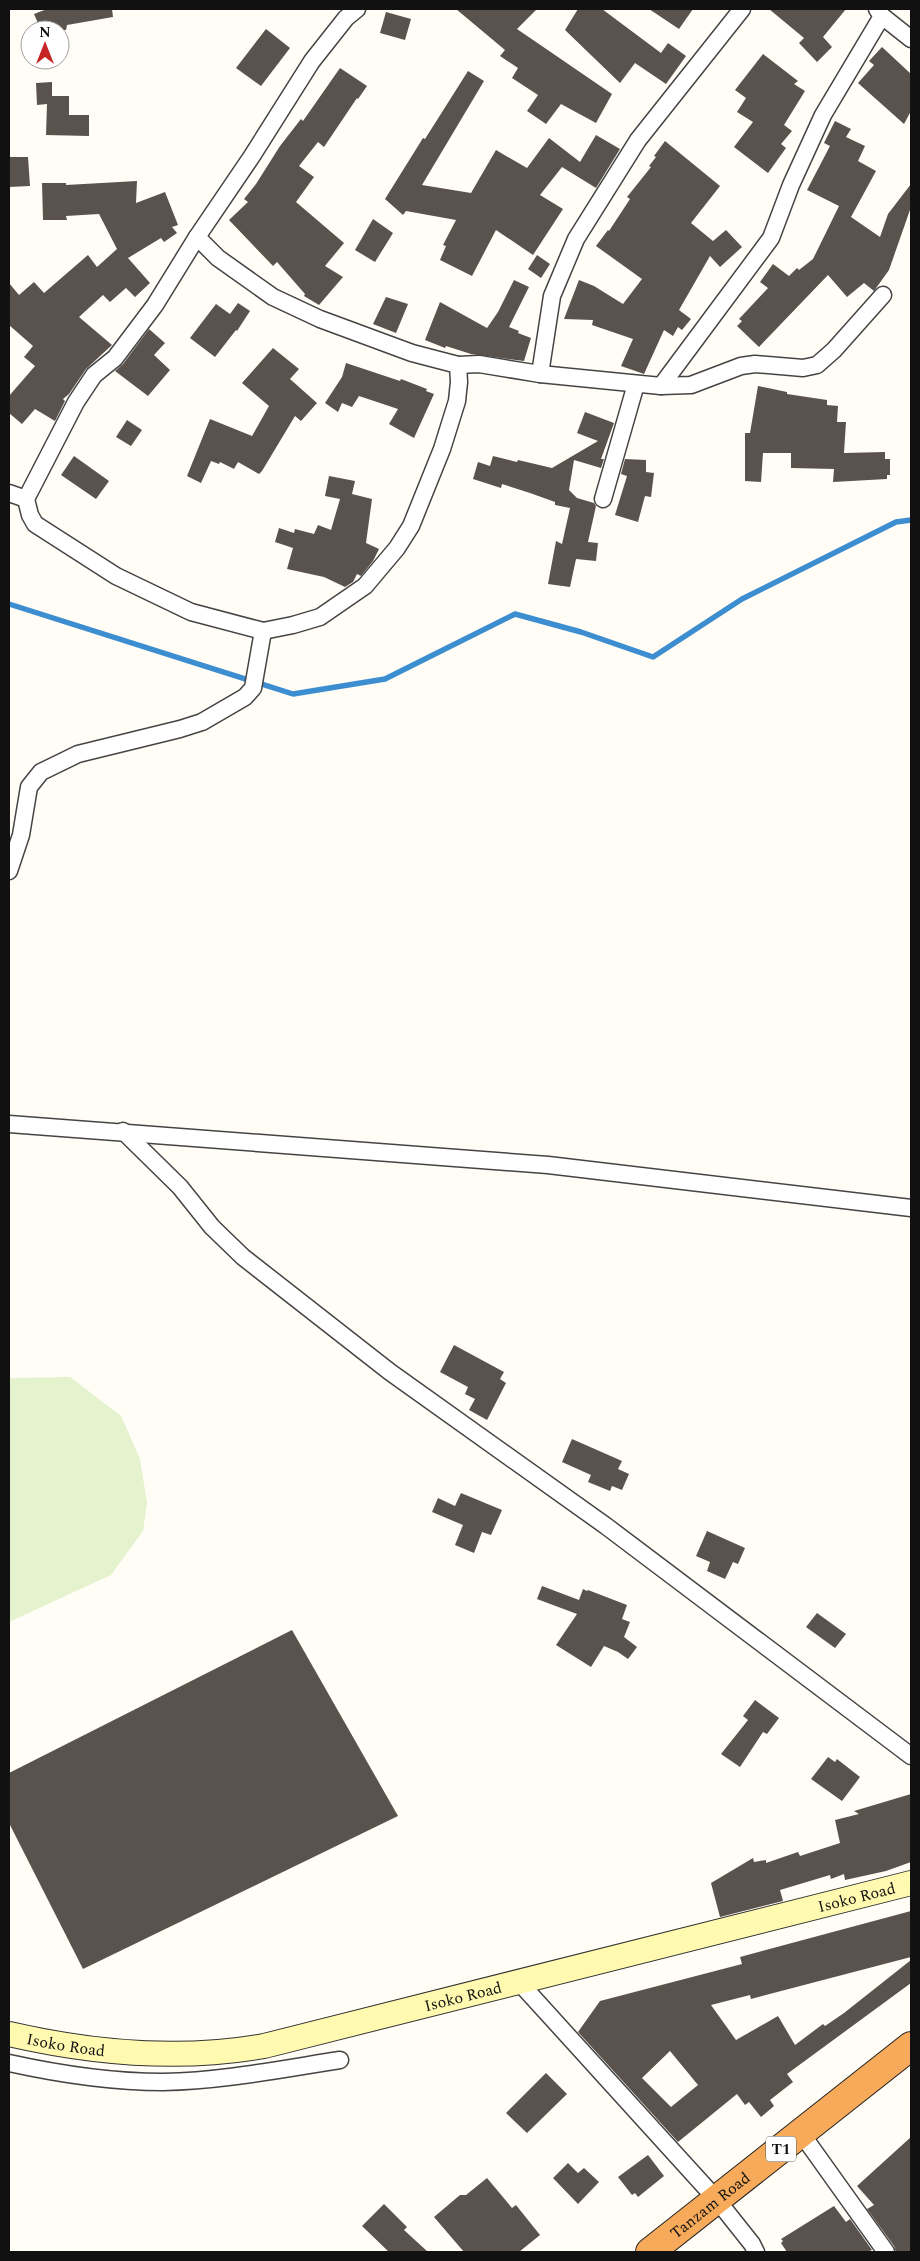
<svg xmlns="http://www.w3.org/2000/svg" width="920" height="2261" font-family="Spectral,serif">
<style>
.pitch{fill:#e4f2ce}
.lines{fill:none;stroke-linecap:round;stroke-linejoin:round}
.stream{stroke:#3d8ed1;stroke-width:5.5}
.building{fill:#5a524d;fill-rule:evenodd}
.street-casing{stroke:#444;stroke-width:19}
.secondary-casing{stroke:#333;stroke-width:26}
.highway-casing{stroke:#222;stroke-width:30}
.street{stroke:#fff;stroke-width:16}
.secondary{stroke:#fffab0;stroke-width:24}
.highway{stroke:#f7aa5a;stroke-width:28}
.labels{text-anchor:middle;stroke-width:5;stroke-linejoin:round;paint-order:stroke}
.shield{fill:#fff;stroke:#585858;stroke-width:1}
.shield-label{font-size:15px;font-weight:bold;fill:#111}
.street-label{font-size:16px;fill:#111;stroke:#fff}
</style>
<rect width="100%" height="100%" fill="#fffdf5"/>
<path class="pitch" d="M70,1377l51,39 19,43 7,44 -4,28 -32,44 -102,47v-244z"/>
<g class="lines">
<path class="stream" d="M9,604l284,90 92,-15 130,-65 66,18 72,25 89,-58 154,-77 15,-2"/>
</g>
<g class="building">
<path d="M47,9h65l1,8 -46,8 -1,5h-25l-7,-16z"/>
<path d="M456,9h81l-20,20 95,65 -16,29 -35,-19 -15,20 -19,-13 11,-16 -26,-17 6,-10 -18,-12 5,-6z"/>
<path d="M578,9h24l59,44 7,-10 18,13 -20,28 -31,-21 -15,20 -55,-53z"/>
<path d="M649,9h44l-14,20z"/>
<path d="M769,9h77l-23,28 9,10 -15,15 -18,-19 5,-5z"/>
<path d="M386,12l25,7 -6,21 -25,-7z"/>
<path d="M266,29l24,19 -29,38 -25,-18z"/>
<path d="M882,47l29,27v37l-7,13 -46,-41 16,-18 -5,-4z"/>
<path d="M763,54l35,27 -4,3 11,7 -21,34 8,6 -11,13 5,4 -18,25 -34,-26 19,-25 -16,-10 9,-14 -11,-8z"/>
<path d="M340,68l27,18 -9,13 -1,-1 -33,49 -6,-5 -19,24 15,11 -18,25 48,41 -19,23 18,11 -24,28 -15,-9 1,-2 -28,-32 -4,4 -44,-46 19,-18 -4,-3 12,-15 24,-38 21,-27 2,2z"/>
<path d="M468,71l16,10 -62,104 49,8 25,-43 31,18 22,-30 31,24 16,-27 24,14 -24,39 -34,-21 -22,28 23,14 -30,46 -37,-25 -24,46 -32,-16 6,-14 -3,-1 13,-25 -50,-9 -3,4 -18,-16 38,-61 2,1z"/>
<path d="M52,82v14h17v19h20v21l-43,-1 1,-31 -10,1 -1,-22z"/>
<path d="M835,121l16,8 -5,8 19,9 -7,15 18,10 -25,46 29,20 8,-23 23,-30v23l-22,63 -15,21 -10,-8 -17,14 -19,-22 -69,72 -22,-21 5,-5 -3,-2 29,-31 -8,-6 13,-18 16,12 8,-8 2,2 14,-11 26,-53 -32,-16 23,-44 -6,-3z"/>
<path d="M665,141l55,45 -29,37 22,18 13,-11 16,17 -22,20 -10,-11 -31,54 12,9 -9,11 -4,-3 -5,9 -9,-6 -20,44 -23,-8 12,-27 -41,-14 1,-5 -29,-1 15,-39 15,6 29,18 19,-25 -46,-33 12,-16 1,1 21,-32 -3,-2 24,-30 -2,-1 7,-9 -2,-1z"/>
<path d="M9,157h19l2,29 -21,1z"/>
<path d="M137,181l-1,22 29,-11 13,33 -6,2 5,6 -13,9 -3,-4 -33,20 22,25 -15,14 -9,-9 -16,14 -7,-7 -24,22 33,28 -26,24 -17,25 -6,5 2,2 -10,20 -20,-12 -13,15 -13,-11v-17l26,-30 -11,-9 9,-11 -24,-21v-42l10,12 15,-13 10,11 44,-38 9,12 20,-18 -18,-35 -33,2 1,4h-24l-1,-37h24v2z"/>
<path d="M373,219l20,14 -18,29 -20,-12z"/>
<path d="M537,255l13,9 -9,14 -13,-9z"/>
<path d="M514,280l15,7 -20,40 10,4 -1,2 13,5 -7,23 -53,-7 -25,-8 -1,2 -20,-8 15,-38 47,26 11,-16z"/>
<path d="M386,297l22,7 -12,29 -23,-9z"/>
<path d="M238,303l12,8 -13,20 -1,-1 -21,27 -25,-19 26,-34 14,10z"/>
<path d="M149,329l16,14 -11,12 16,15 -22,26 -33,-25 8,-7z"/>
<path d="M273,348l26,21 -9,10 27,24 -16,18 -6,-5 -33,55 -3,3 -21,-12 -4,7 -14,-7 -1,2 -8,-3 -10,22 -14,-7 23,-57 42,17 17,-30 -27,-23z"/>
<path d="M346,363l54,18 1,-2 26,10 -1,2 8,3 -20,44 -25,-14 9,-15 -39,-13 -7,11 -10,-4 -4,9 -13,-9 17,-26z"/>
<path d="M758,386l29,6v2l40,6v5l11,1 -1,16h9l-2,31 41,-1v7h5v16h-3v4l-54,3 1,-13 -43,-1v-15h-28l-2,29 -16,-1v-48h5z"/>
<path d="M585,412l29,11 -13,36h3l-3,9 -27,-8 -5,30 8,8 17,5 2,3 -8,36 10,1 -2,18 -20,-2 -6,28 -22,-3 8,-43 6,3 8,-36 -15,-3v-3l-25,-9 -28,-9 -1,4 -28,-9 5,-17 12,4 3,-10 24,6 1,-2 34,8 46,-27 -21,-8z"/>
<path d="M127,420l15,10 -11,16 -15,-9z"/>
<path d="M74,456l35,25 -13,18 -35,-24z"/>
<path d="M625,459l21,1v12l8,1 -3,24 -6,-1 -7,26 -23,-7 12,-39 -6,-2z"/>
<path d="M329,476l26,5 -3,13 20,5 -6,44 13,6 -6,12 -12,15 -4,-2 -4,8 -8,5 -21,-10 -37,-8 6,-21 -18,-6 4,-14 15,5 1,-4 19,5 4,-9 13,5 9,-31 -15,-3z"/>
<path d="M454,1345l50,27 -4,7 6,4 -19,37 -18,-10 6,-11 -10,-5 3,-7 -28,-15z"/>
<path d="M572,1439l50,22 -4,8 11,5 -7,16 -10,-4 -2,5 -22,-9 3,-7 -29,-13z"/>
<path d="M461,1493l41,17 -11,25 -9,-3 -8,21 -19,-8 8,-20 -31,-13 6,-14 17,8z"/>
<path d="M707,1531l38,17 -7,16 -5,-2 -8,17 -18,-8 3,-9 -14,-6z"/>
<path d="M542,1586l37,14 4,-11 4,2 1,-1 39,15 -5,14 8,3 -6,15 13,10 -9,12 -10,-7 -14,-6 -13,21 -35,-22 21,-31 -40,-15z"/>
<path d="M817,1613l29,21 -11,14 -29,-21z"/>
<path d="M292,1630l106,186 -315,153 -74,-146v-50z"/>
<path d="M755,1700l24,18 -12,16 -4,-2 -23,35 -19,-13 27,-34 -5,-4z"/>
<path d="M828,1757l7,5 2,-3 23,18 -18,24 -31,-22z"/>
<path d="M911,1794v68l-25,9 -41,9 -1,-6 -13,5 -1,-4 -50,15 3,11 -63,16 -9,-34 42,-25 1,4 12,-2v3l32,-11 2,4 40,-13 -5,-23 24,-6 -5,-3z"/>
<path d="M911,1911v46l-160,42 -1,-4 -39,10 25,35 42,-24 17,29 28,-21 2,2 19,-13 67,-53v23l-124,91 6,8 -23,18 4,6 -13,11 -12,-15 -4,3 -8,-11 -59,48 -100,-110 22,-31 142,-37 -2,-7zM670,2051l28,34 -27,22 -29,-29z"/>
<path d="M546,2073l21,21 -40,39 -21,-20z"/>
<path d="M911,2137v115h-15l-2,-6 -27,-37 7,-4 -17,-19z"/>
<path d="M648,2155l16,21 -26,21 -3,-4 -3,2 -14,-18z"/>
<path d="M568,2163l10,10 6,-5 15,14 -21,22 -25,-26z"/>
<path d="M487,2178l25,30 4,-3 24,30 -21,17h-55l-30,-35 26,-22h6z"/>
<path d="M384,2204l23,23 -3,3 24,22h-39l-27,-26z"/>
<path d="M834,2206l12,16 4,-3 22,31 -5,2h-80l-6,-9 2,-2 -2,-2z"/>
</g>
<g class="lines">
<g class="street-casing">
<g id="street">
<path d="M357,9l-11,9 -34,43 -60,95 -55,81 -42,68 -40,53 -21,17 -18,27 -50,97 4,16 5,9 81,52 75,36 72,19 30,-6 27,-8 45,-31 32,-38 14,-22 31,-77 15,-48 2,-19 -1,-17"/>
<path d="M877,9l5,7 29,23"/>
<path d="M197,237l21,21 55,39 47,22 92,34 46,12 21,-1 61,10 121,12 30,-1 50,-19 14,-2 48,4 14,-3 17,-15 49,-55"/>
<path d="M540,374l12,-78 24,-57 62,-99 104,-131"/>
<path d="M661,386l110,-148 20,-53 32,-70 59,-99"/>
<path d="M9,493l17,6"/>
<path d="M603,499l33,-115"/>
<path d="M9,871l12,-36 8,-48 12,-15 37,-18 102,-25 22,-7 43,-25 8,-9 10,-57"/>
<path d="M9,1124l539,41 363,43"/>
<path d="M123,1131l57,56 32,40 31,30 147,115 216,154 305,230"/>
<path d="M519,1982l198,218 35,44 4,8"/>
<path d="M9,2063c50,11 103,19 154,19 59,-1 119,-13 177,-22"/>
<path d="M801,2133l85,119"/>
</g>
</g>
<g class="secondary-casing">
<g id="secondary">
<path id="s1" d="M9,2034c83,19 171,27 255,12l647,-163"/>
</g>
</g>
<g class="highway-casing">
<g id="highway">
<path id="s2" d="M650,2252l261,-206"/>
</g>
</g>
<use href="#street" class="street"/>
<use href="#secondary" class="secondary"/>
<use href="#highway" class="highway"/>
</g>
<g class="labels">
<rect class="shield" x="766" y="2136.5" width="30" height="25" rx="4"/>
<g class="shield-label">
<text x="781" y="2154">T1</text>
</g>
<g class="street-label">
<text dy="6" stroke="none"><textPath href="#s1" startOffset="868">Isoko Road</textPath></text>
<text dy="6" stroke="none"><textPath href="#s1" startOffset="462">Isoko Road</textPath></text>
<text dy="6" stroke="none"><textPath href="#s1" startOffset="58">Isoko Road</textPath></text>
<text dy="6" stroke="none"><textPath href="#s2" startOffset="76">Tanzam Road</textPath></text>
</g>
</g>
<rect width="920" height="2261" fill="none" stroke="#111111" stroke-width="20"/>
<g transform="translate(45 45)"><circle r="24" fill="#ffffff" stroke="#a0a0a0"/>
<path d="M0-4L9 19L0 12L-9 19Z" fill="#c62524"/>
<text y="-8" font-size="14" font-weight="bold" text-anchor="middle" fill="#111111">N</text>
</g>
</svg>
